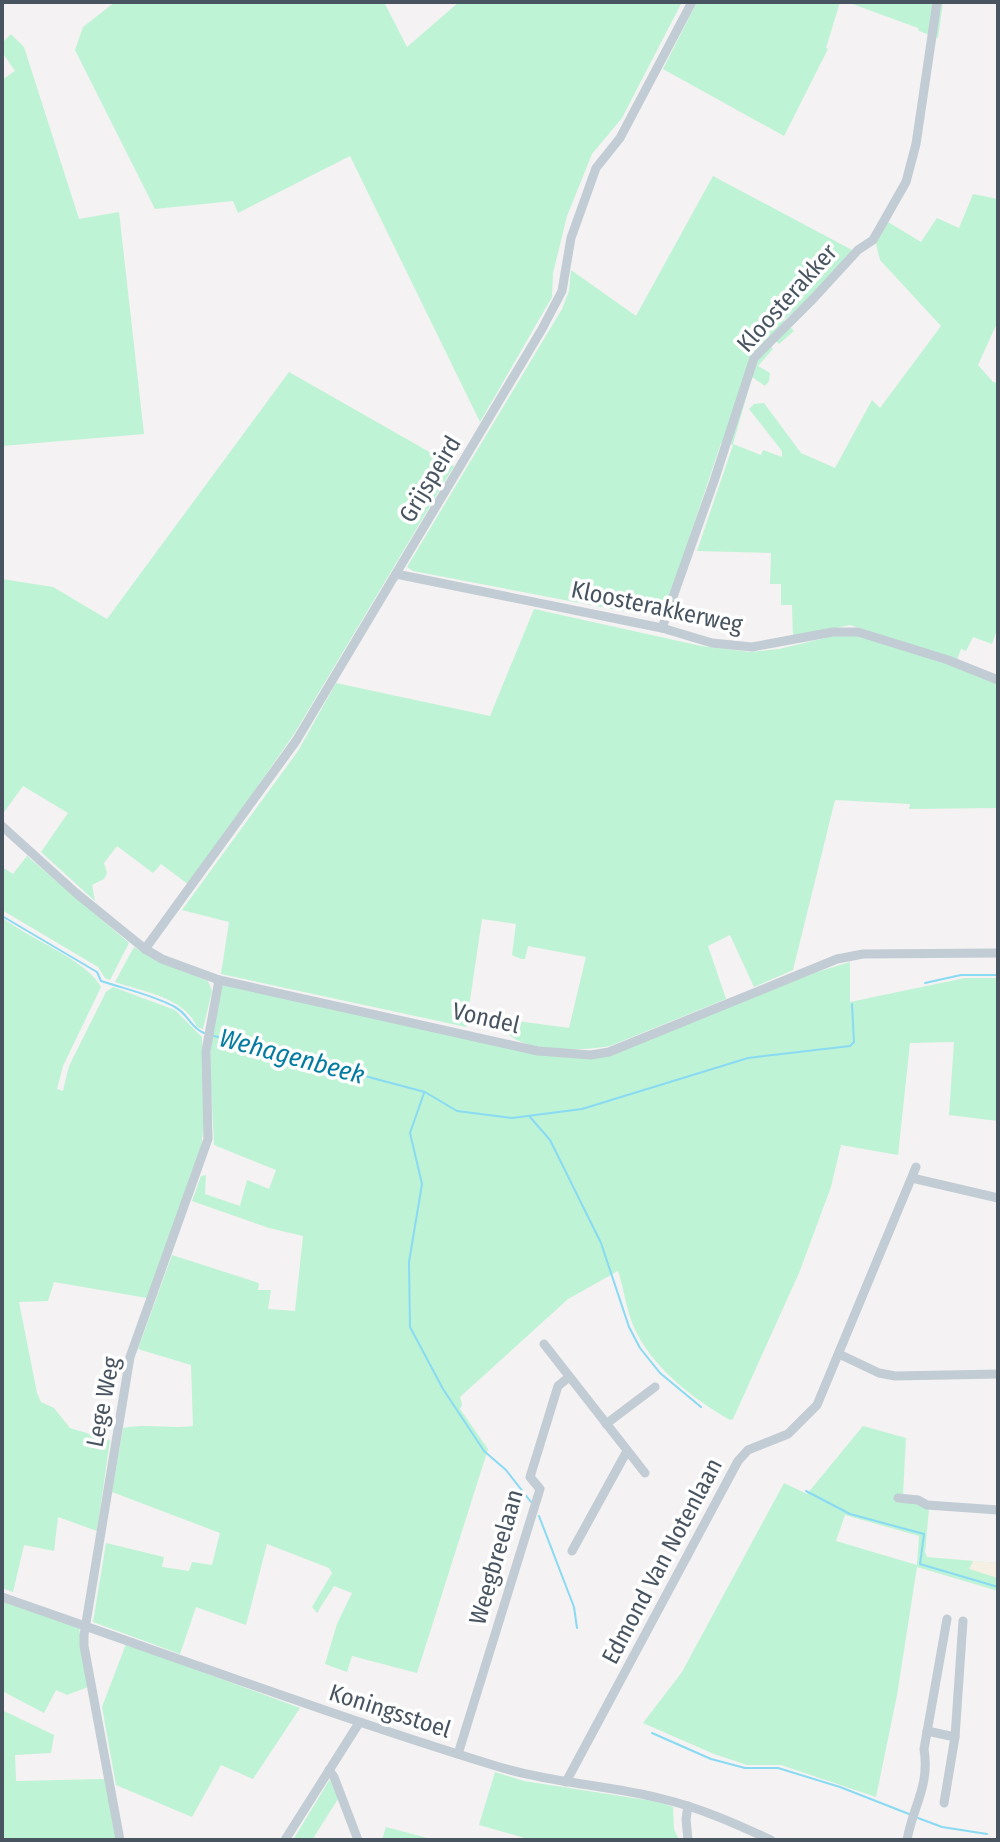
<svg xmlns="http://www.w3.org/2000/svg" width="1000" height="1842" font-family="'Fira Sans Condensed',sans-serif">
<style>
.green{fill:#bff3d5;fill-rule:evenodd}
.sand{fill:#f5f0e3}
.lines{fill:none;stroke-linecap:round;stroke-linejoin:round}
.stream{stroke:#89daf3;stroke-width:2}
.minor{stroke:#c2ccd4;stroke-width:9}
.labels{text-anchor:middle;stroke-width:7;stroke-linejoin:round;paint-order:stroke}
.street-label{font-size:24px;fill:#485561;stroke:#fff}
.water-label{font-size:26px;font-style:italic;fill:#047ca2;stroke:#fff}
</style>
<rect width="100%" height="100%" fill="#f4f2f2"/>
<g class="green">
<path d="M115,2h269l23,45 52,-45h223l-60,116 -30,36 -25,62 -14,57 -1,24 -72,125 -130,-266 -112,57 -5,-12 -78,8 -80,-159 8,-23z"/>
<path d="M697,2h143l-14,46 2,1 -44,87 -121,-67z"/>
<path d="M847,2h96l-5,36 -19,-7 -1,-3z"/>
<path d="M11,34l13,13 55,172 40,-7 25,222 -142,12v-366l13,-9 -13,-19v-9z"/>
<path d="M713,176l139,74 -40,46 -28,24 10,11 -15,13 -4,-4 -5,5 3,4 -15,17 12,7 -1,8 -4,5 -13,-9 -19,67 28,11 2,-5 19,7v-6l-33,-42 5,-5 10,-1 37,50 34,15 37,-68 8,8 61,-82 -61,-66 -4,-17 12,-21 33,20 16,-24 22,10 14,-34 25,5v122l-20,44 15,17 5,1v244l-6,17 -19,-7 -7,14 -5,-2 -4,11 -107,-35 -57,12 -1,-32h-11v-21h-11l1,-31 -74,-2 36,-106 -12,-2 -57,171 -5,4 -246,-47 -6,-4 155,-258 7,-18 2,-21 65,46z"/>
<path d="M289,372l165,94 -160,268 -105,151 -28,-21 -8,9 -36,-27 -13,17 3,10 -3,6 -12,6 3,16 -54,-49 27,-39 -45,-27 -21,29v-236l51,8 54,32z"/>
<path d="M534,609l167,37 49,6 29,-3 63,-15c41,1 116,33 156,50v124l-89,1 1,-5 -75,-4 -42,170 -39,17 -24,-52 -22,11 18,53 -116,47c-25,5 -89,7 -104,-15l4,-11 59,8 17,-71 -58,-11 -3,13h-4l-9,-4 4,-31 -34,-5 -16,108 -245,-53 8,-52 -47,-12 116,-159 38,-68 154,33z"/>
<path d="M27,856l102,87 -19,37 -5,-2 -7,-11 -96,-57v-43l11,7z"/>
<path d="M4,919c26,20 84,42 97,68l-38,79 -6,23 6,2 6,-25 37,-74 7,-5 62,23 27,27 2,89 -3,21 -54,151 -93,-16 -6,19 -29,1 18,91 4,9 13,6 16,20 40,12 -13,91 -39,-14 -4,34 -30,-6 -11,47 -11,-4v-663z"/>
<path d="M134,947l18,11 56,23 4,10 -9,38 -6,-2c-13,-30 -53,-35 -82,-45z"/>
<path d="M850,962v40l115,-24h33v143l-49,-6 5,-73 -44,1 -12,112 -57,-10 -10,42 -32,86 -66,146 -3,1c-37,-21 -80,-54 -97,-95 -7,-17 -9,-36 -15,-54l-50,28 -108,98 2,8 -2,4 28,40 -71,224 -65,-17 -5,16 -22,-8 12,-40 15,-31 -18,-7 -17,27 -5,-6 20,-34 -3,-5 -62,-24 -21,81 -50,-18 -16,47 -87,-32 13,-79 58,14 -2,10 27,4 3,-9 20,3 8,-32 -108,-41 11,-64c24,-5 47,1 70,-2l-2,-61 -53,-16 34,-94 87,28 -1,7h13l-3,19 27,2 8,-75 -34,-8 -77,-27 9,-25 5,-1 -1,19 35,12 7,-26 22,9 7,-19 -62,-25c-1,-44 -12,-120 9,-160l370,73 224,-86z"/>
<path d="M863,1426l43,12 -3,57 9,7 17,7 -4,43 2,5 71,6v28l-81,-24 -20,128 -21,102 -95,-32h-34l-33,-11 -71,-31 39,-51 102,-189 23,11zM845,1515l74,21 -2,29 -81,-24z"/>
<path d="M2,1600l77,27 9,60 -21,8 -11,-5 -12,23 -42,-22z"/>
<path d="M126,1644l174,64 -47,71 -32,-14 -29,52 -76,-32 -14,-78z"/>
<path d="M2,1710l52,25 -3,18 -36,2 1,26 89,-2 12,61h-115z"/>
<path d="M495,1772l29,9 135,21 14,5 1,22 5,11h-147l-53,-15z"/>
<path d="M330,1779l8,20 -26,41h-19z"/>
<path d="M386,1827l49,13h-53z"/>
</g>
<path class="sand" d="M973,1561l25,2v15l-29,-9z"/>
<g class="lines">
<g class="stream">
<path d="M2,916l95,56 4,9c24,8 52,14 74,26 13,7 16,21 29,26"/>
<path d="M925,983l36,-8h37"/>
<path d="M214,1036l211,56 32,19 55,7 70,-9 166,-51 102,-12 4,-4 -2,-38"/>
<path d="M424,1093l-14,40 12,51 -13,78 1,65 33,62 41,62 22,19 25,32"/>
<path d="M530,1117l20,23 51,103 28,84 11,21 20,25 41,34"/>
<path d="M806,1491l44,23 74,20 -4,30 78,23"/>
<path d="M539,1516l35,91 3,21"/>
<path d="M652,1733l59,26 34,9h33l62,19 69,27"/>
<path d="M918,1818l24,9 45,7"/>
</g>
<g class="minor">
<path d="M396,574l266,54 50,15 40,4 81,-15h25l90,28 50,20"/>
<path d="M662,628l52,-147 40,-123 59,-59 45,-49 15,-10 33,-58 10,-38 21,-142"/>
<path d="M2,826l74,67 69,56 17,10 57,21 319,71 53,4 18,-3 228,-93 26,-5 135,-1"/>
<path d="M145,949l151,-208 246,-412 20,-38 9,-53 25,-70 24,-30 72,-136"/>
<path d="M912,1178l86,20"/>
<path d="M544,1344l101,129"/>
<path d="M839,1354l40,19 16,3 103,-2"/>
<path d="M606,1424l49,-37"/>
<path d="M898,1498l20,2 9,5 71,5"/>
<path d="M572,1551l55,-100"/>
<path d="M2,1597c165,57 328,118 494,169 55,17 112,19 167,33 38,9 73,25 108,41"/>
<path d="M927,1731l28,6"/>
<path d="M458,1754l82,-265 -10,-12 28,-91 11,-9"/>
<path d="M329,1770l5,7 24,63"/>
<path d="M566,1782l172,-321 10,-11 40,-16 29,-29 99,-238"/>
<path d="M944,1803l11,-66 8,-116"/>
<path d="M120,1840l-36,-194v-11l46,-278 78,-218 -2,-88 13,-71"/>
<path d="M285,1840l74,-117"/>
<path d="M688,1840l-2,-21 2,-13"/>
<path d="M907,1840c6,-34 23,-54 17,-91l23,-130"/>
</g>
</g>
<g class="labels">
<g class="street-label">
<text transform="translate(787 298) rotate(-48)" y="8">Kloosterakker</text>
<text transform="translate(430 479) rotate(-59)" y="8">Grijspeird</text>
<text transform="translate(657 607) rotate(12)" y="8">Kloosterakkerweg</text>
<text transform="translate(486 1018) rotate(13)" y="8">Vondel</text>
<text transform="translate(103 1402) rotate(-79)" y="8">Lege Weg</text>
<text transform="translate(496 1557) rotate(-74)" y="8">Weegbreelaan</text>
<text transform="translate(662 1561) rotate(-62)" y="8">Edmond Van Notenlaan</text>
<text transform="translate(390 1711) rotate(18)" y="8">Koningsstoel</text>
</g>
<g class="water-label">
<text transform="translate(292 1056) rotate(15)" y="9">Wehagenbeek</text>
</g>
</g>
<rect width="1000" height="1842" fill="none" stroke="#485561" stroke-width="8"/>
</svg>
